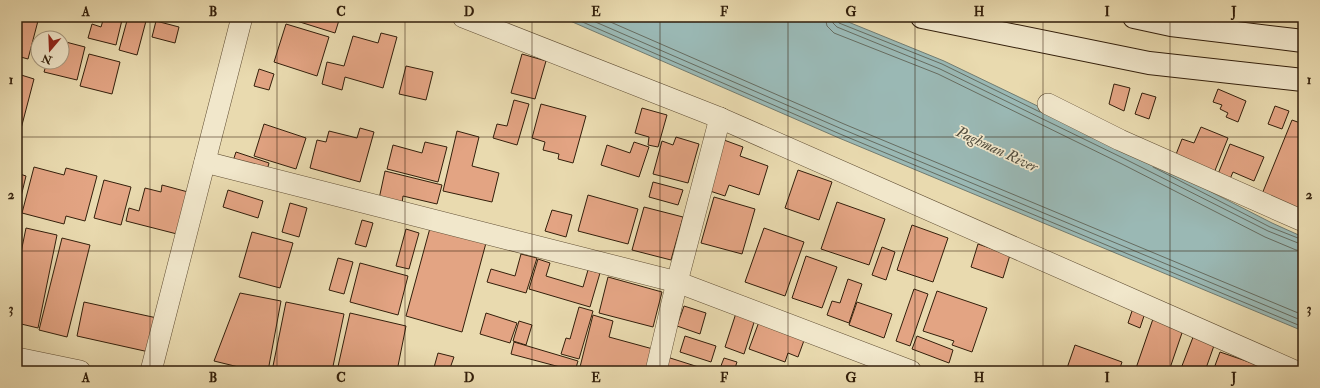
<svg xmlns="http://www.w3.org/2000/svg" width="1320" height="388" font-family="'IM FELL Double Pica',serif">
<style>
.water{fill:#9ab8b4;stroke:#717b70}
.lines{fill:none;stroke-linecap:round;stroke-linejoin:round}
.shore{stroke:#666c60;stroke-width:1}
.building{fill:#e3a483;stroke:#331f0b}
.street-casing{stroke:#604e34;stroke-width:22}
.secondary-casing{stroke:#331f0b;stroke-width:24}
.street{stroke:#f1e7cb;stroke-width:21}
.secondary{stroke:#f1e7cb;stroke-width:22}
.grid{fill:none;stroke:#331f0b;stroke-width:1;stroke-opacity:0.55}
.labels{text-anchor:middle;stroke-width:3.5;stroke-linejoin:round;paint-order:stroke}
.water-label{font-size:15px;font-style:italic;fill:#524d3e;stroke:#f1e7cb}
.neatline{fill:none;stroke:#331f0b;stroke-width:1.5}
.grid-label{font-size:13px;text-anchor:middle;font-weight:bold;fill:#331f0b}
</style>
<rect width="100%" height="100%" fill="#e9daaf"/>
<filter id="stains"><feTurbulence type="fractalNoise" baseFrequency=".005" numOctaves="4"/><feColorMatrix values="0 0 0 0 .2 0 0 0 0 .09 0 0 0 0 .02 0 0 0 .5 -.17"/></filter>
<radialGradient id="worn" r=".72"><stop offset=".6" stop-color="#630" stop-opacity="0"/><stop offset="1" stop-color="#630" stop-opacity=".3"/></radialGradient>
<path class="water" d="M561,17h275l108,44 185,89 143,73 31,14v94l-464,-193z"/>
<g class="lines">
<g class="shore">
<path d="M571,17l269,117 463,193"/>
<path d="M584,17l258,112 461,192"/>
<path d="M599,17l245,107 459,191"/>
<path d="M825,17l2,9 7,7 104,41 184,90 143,73 31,13 7,1"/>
<path d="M831,17l2,6 4,4 103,42 185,90 143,72 35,14"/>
<path d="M836,17l3,6 103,41 98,48"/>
<path d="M1153,167l117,60 33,13"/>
</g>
</g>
<g class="building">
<path d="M17,17h22l-11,42 -11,-3z"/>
<path d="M104,17l18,3 -6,25 -28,-7 4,-14 9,3z"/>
<path d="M128,17l18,4 -9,34 -18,-5z"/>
<path d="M284,17h56l-5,16z"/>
<path d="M156,21l23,6 -4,16 -23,-6z"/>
<path d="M286,24l43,13 -12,39 -43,-14z"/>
<path d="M381,33l16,4 -14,51 -38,-11 -3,13 -20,-6 5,-22 17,4 9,-30 25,7z"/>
<path d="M62,41l23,6 -8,33 -33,-8 3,-10h15z"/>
<path d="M89,54l31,8 -8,32 -32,-8z"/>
<path d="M522,54l24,7 -11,38 -24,-6z"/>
<path d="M406,66l27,6 -7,28 -27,-6z"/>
<path d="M259,69l15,5 -5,16 -15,-4z"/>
<path d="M18,74l16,5 -17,65v-66z"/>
<path d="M1114,84l16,4 -6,23 -15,-7z"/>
<path d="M1218,89l28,12 -8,21 -12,-5 2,-4 -8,-4 2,-4 -9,-3z"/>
<path d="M1142,93l14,4 -7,22 -14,-5z"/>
<path d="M514,100l15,4 -12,41 -24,-7 4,-14 10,2z"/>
<path d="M541,104l45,12 -13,47 -15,-4 1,-5 -16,-4 2,-8 -13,-4z"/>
<path d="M1275,106l14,5 -7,18 -14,-5z"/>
<path d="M642,108l25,7 -9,32 -10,-2 1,-8 -14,-4z"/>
<path d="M1292,120l11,4v93l-43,-18z"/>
<path d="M264,124l42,14 -10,31 -42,-13z"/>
<path d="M1201,127l27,11 -14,35 -39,-16 7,-18 12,4z"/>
<path d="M360,128l14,4 -14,50 -50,-14 7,-28 9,2 3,-11 28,7z"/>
<path d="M457,131l22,6 -7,29 27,7 -7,29 -49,-11z"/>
<path d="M676,137l23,7 -11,39 -35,-9 9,-33 11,4z"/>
<path d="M724,140l19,7 -3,9 28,10 -9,29 -30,-10 -4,11 -18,-6z"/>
<path d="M425,142l22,5 -9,35 -51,-13 6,-24 29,8z"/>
<path d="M634,142l15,5 -10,30 -38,-12 6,-20 23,8z"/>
<path d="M1230,144l34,13 -10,24 -21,-9 -3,7 -12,-5z"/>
<path d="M236,152l33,11 -3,11 -34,-10z"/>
<path d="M34,167l30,8 2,-7 31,8 -12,45 -19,-5 -2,8 -42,-11z"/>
<path d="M798,170l34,12 -13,38 -34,-12z"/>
<path d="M385,171l57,14 -5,19 -34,-8 -1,8 -23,-5z"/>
<path d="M17,173l9,3 -9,37z"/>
<path d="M104,180l27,7 -10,38 -27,-7z"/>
<path d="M653,182l30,8 -5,15 -29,-8z"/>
<path d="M162,185l26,7 -11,42 -51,-13 3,-13 10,3 6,-23 16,4z"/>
<path d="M228,190l35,11 -5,17 -35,-11z"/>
<path d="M588,195l50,14 -10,35 -50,-13z"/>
<path d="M714,197l41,12 -13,45 -41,-11z"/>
<path d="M837,202l48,17 -16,46 -48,-16z"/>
<path d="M290,203l17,5 -8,29 -17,-5z"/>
<path d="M644,207l39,10 -12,43 -39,-10z"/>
<path d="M552,210l20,5 -6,22 -21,-6z"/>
<path d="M362,220l11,3 -7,24 -11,-3z"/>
<path d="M912,225l36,13 -15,44 -36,-12z"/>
<path d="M26,228l31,7 -19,93 -21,-5v-51z"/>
<path d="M430,228l56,15 -24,89 -56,-16z"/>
<path d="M764,228l40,14 -19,54 -40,-14z"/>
<path d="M406,229l13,4 -10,36 -13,-3z"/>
<path d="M252,232l41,11 -13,45 -41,-11z"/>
<path d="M62,238l28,7 -23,92 -28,-7z"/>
<path d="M978,244l32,11 -7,23 -32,-11z"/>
<path d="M882,247l13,5 -9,28 -14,-5z"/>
<path d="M521,254l16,4 -11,35 -39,-11 4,-13 24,7z"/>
<path d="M806,256l31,11 -15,41 -30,-10z"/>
<path d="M338,258l15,4 -9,32 -15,-4z"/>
<path d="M538,259l12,4 -4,13 37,11 5,-17 12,3 -10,34 -61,-18z"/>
<path d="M360,263l48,13 -10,39 -48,-13z"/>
<path d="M608,277l54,15 -9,35 -54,-14z"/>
<path d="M848,279l14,5 -13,39 -22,-8 5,-14 8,2z"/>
<path d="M914,289l14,5 -18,52 -14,-5z"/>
<path d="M937,291l50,17 -15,44 -20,-7 2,-4 -31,-10z"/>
<path d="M240,293l41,8 -13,70h-13l-41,-10z"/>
<path d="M84,302l73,16 -8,34 -72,-16z"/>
<path d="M286,302l58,12 -12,57h-60z"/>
<path d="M857,302l35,12 -8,24 -35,-13z"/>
<path d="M684,306l22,7 -6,21 -23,-8z"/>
<path d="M579,307l14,4 -14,48 -18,-5 5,-16 4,1z"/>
<path d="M738,307l19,6 -13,41 -19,-7z"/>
<path d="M1133,308l12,5 -5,15 -12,-5z"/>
<path d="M350,313l56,13 -9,45h-60z"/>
<path d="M486,313l31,10 -7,20 -30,-9z"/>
<path d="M593,315l20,6 -4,16 44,12 -6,22h-68z"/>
<path d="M1154,316l30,11 -15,44h-34z"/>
<path d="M760,319l46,16 -8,22 -10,-4 -3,9 -36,-13z"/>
<path d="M519,321l13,4 -6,20 -13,-4z"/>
<path d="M1195,332l21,8 -11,31h-25z"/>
<path d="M685,336l31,10 -5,16 -31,-10z"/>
<path d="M917,336l36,14 -4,13 -37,-14z"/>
<path d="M514,342l64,19 -3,10 -64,-17z"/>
<path d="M1075,345l47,17 -3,9h-53z"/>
<path d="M1220,352l55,19h-62z"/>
<path d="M438,353l16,4 -5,14h-16z"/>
<path d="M667,357l41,13v1h-45z"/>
<path d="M724,358l13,4 -3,9h-15z"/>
</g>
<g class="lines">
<g class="street-casing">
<g id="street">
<path d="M463,17l257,101 575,253"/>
<path d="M1048,104l72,36 183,81"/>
<path d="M205,162l472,120 234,89"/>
<path d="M17,358l63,13"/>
<path d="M151,371l91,-354"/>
<path d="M656,371l21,-89 43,-164"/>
</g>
</g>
<g class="secondary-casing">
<g id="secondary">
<path d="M922,17l227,46 154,17"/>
<path d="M1134,17l37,8 132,16"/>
</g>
</g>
<use href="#street" class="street"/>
<use href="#secondary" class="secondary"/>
</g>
<path class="grid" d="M150,17v354M277,17v354M405,17v354M532,17v354M660,17v354M788,17v354M915,17v354M1043,17v354M1170,17v354M17,137h1286M17,251h1286"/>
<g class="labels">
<g class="water-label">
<text transform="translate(997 149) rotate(25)" y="5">Paghman River</text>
</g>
</g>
<rect width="1320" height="388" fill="none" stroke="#e9daaf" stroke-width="44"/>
<g transform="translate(50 50) rotate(199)"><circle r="19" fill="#f1e7cb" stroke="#a5977e"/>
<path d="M0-3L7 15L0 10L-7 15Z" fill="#8f2418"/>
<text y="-6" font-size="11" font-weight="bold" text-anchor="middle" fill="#331f0b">N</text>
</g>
<rect x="22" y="22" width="1276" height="344" class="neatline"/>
<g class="grid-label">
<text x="86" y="16">A</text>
<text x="213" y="16">B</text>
<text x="341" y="16">C</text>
<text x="469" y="16">D</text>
<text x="596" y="16">E</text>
<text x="724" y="16">F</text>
<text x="851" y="16">G</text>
<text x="979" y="16">H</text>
<text x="1107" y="16">I</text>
<text x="1234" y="16">J</text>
<text x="11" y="84">1</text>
<text x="1309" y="84">1</text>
<text x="11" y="199">2</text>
<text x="1309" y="199">2</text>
<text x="11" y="313">3</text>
<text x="1309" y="313">3</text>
<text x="86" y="382">A</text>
<text x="213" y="382">B</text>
<text x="341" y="382">C</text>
<text x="469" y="382">D</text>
<text x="596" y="382">E</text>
<text x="724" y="382">F</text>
<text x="851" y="382">G</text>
<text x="979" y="382">H</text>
<text x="1107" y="382">I</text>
<text x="1234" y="382">J</text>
</g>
<rect width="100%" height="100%" filter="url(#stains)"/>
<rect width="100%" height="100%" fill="url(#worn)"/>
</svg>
